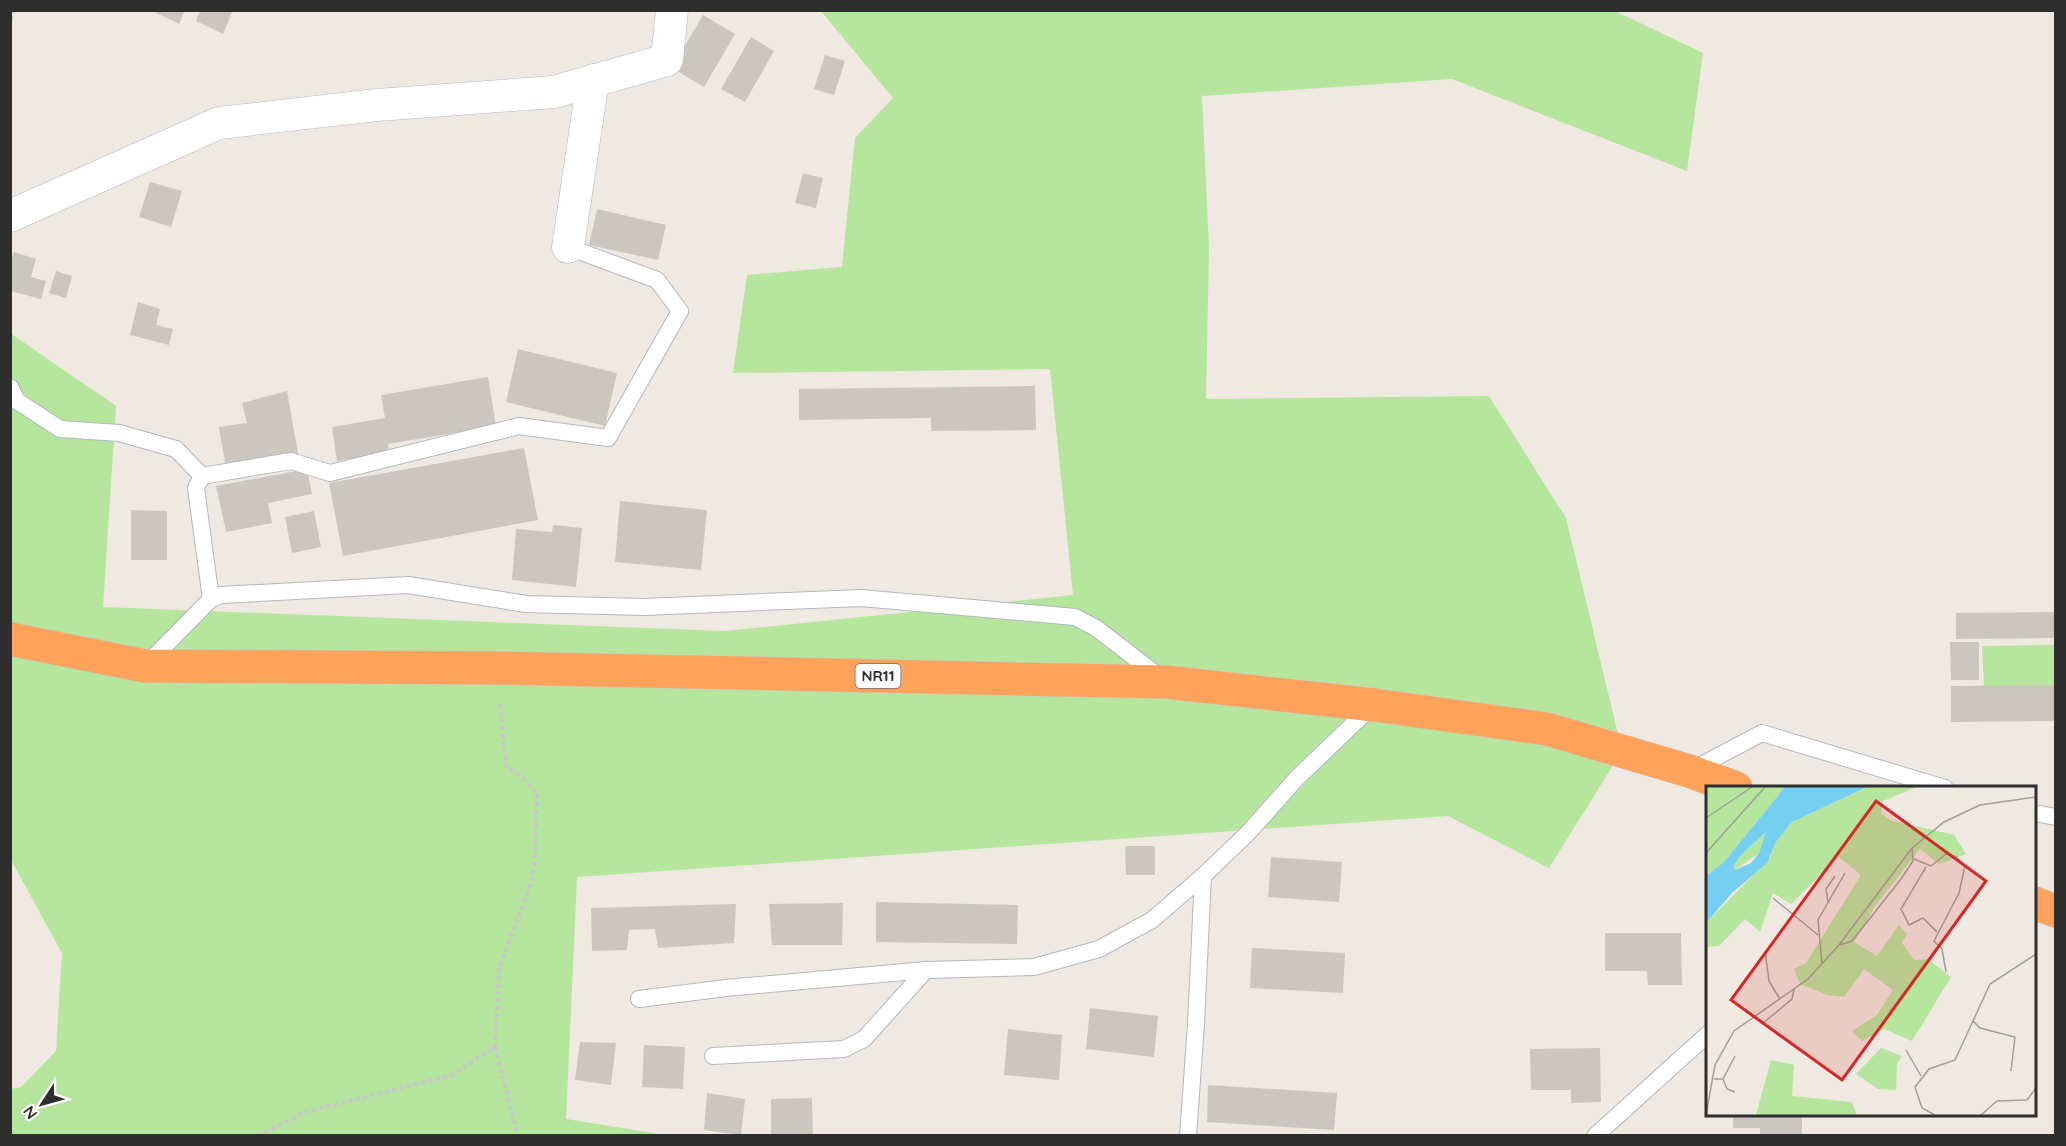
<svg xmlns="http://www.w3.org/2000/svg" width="2066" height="1146" font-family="Quicksand,sans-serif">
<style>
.green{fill:#b6e59e}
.building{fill:#cbc7bf}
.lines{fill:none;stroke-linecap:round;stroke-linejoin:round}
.lane-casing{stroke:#b4b7c1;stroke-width:18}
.street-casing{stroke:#b4b7c1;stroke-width:33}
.highway-casing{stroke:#c9c9c9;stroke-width:34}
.path{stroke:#c9c9c9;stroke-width:4;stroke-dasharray:4.5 3;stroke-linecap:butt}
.lane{stroke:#fff;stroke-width:16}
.street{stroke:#fff;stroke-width:32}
.highway{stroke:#ffa35c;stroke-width:33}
.labels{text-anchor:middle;stroke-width:4.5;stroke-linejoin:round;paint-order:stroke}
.shield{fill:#fff;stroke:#6d6d6d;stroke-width:1.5}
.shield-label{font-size:15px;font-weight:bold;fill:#2e2e2e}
.inset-road{fill:none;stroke:#a29e99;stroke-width:1.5}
.view{fill:#d62828;fill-opacity:0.15;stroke:#d62828;stroke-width:3}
.inset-edge{fill:none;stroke:#2e2e2e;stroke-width:3}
</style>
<rect width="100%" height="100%" fill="#efe9e1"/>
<g class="green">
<path d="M821,11h794l88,42 -16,118 -235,-92 -250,17 7,153 -3,150 283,-3 77,122 56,233 -73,117 -101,-52 -871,61 -11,242 100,16h-655v-46l10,-2 35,-36 6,-98 -51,-93 -1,-527 106,73 -13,201 622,24 348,-36 -23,-226 -317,4 14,-98 95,-8 13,-129 38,-40z"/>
<path d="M2055,645v40l-71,2 -2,-41z"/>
</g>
<g class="building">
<path d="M150,10h35l-6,14z"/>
<path d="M200,10h33l-10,24 -27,-13z"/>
<path d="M703,15l32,19 -31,53 -32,-19z"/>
<path d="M751,37l23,14 -29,51 -24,-13z"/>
<path d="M825,55l20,6 -11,34 -20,-6z"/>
<path d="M803,173l20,5 -7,30 -21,-5z"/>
<path d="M150,182l32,9 -11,36 -32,-10z"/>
<path d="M597,209l69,16 -8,35 -69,-15z"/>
<path d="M14,252l22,7 -5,18 15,4 -5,18 -31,-8v-27z"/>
<path d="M56,271l16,5 -6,22 -17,-5z"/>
<path d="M138,302l22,7 -4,16 17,4 -4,16 -39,-10z"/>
<path d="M518,349l99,24 -12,53 -99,-24z"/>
<path d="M488,377l8,49 -108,18 1,8 -52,9 -5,-34 53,-9 -4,-23z"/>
<path d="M1035,386l1,44 -105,1v-13l-132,2v-31z"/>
<path d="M287,391l11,63 -73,9 -6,-36 28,-4 -5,-20z"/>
<path d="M524,448l14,72 -195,36 -14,-73z"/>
<path d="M307,469l5,25 -44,9 4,20 -46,9 -10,-46z"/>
<path d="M620,501l87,9 -6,60 -86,-8z"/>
<path d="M131,510l36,1v49h-36z"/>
<path d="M314,511l7,36 -29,6 -7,-36z"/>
<path d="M553,525l29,3 -6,59 -64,-7 4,-51 36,3z"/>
<path d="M2056,612v26l-100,1v-26z"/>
<path d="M1950,642h29v38h-28z"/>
<path d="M2056,685v36l-105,1v-36z"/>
<path d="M1125,846h30v29h-29z"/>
<path d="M1271,857l71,5 -3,40 -71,-5z"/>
<path d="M876,902l142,3 -1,39 -141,-2z"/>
<path d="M843,903l-1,42h-70l-3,-41z"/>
<path d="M736,904l-2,39 -76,5 -3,-19 -26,1 -2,20 -35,1 -1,-43z"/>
<path d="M1605,933h76l1,52h-34l-1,-14h-42z"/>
<path d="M1252,948l93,5 -2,40 -93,-5z"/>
<path d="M1090,1008l68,8 -4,41 -68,-8z"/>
<path d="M1008,1029l54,6 -3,45 -55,-5z"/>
<path d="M580,1042l36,1 -5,42 -36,-5z"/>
<path d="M644,1045l41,2 -2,42 -41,-2z"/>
<path d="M1600,1048l1,54 -30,1v-13h-40l-1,-41z"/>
<path d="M1208,1085l129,8 -3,37 -127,-8z"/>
<path d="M707,1093l38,6 -4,36 -37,-5z"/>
<path d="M812,1098l1,38h-42v-37z"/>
<path d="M1733,1114h69v22h-42v-8h-27z"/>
</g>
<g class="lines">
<g class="lane-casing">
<g id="lane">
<path d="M10,387l7,14 43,28 59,4 57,16 26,27 -6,12 15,111"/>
<path d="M202,476l89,-15 39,12 189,-47 89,12 72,-127 -23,-31 -89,-33"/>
<path d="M146,665l65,-66 10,-4 187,-10 118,19 118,3 217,-9 214,19 21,11 65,50"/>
<path d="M1690,771l72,-38 183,55"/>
<path d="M2034,813l22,4"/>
<path d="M639,999l87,-11 200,-18 108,-3 65,-18 53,-29 51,-44 45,-43 48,-54 77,-74"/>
<path d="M713,1056l131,-7 20,-10 62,-69"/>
<path d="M1188,1136l8,-112 7,-148"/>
<path d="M1595,1136l113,-102"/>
</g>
</g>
<g class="street-casing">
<g id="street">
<path d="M10,216l209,-93 158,-18 177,-13 113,-32 5,-50"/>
<path d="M568,247l25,-167"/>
</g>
</g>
<g class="highway-casing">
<g id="highway">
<path d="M10,639l135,27 351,2 669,14 209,23 173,24 142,42 47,17"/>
<path d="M2034,903l22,8"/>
</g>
</g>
<g class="path">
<path d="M10,20l4,-10"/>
<path d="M495,1047l23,89"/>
<path d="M258,1136l47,-24 147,-37 43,-28 4,-78 31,-83 5,-25 2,-67 -14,-16 -17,-12 -6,-64"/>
</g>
<use href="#lane" class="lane"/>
<use href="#street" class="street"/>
<use href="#highway" class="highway"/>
</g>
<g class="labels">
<rect class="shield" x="855.5" y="664" width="45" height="24" rx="4.5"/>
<g class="shield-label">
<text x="878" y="681">NR11</text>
</g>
</g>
<g transform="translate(1706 786)">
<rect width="330" height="330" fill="#efe9e1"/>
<path d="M0,1h79l-61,75 -18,14zM161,1h50l-34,14 -2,12 9,7 64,15 12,19 -27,10 -19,-15 -45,57 -21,36 23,14 22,-31 8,9 -5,9 12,17 14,-1 23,18 -39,64 -28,-12 -22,12 -10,-10 25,-16 16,-25 -29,-21 -20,28 -17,-2 -27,-11 -6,-15 12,-6 55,-88 -22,-18 -48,47 -18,-11 -13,39 -15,-13 -26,27 -13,1v-24l64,-65 6,-16 16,-20zM60,46l-7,21 -24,17 -1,-5 7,-10zM175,262l21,8 -5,8 -1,26 -18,-1 -22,-15zM65,274l23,5 -2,31 60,6 5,13h-101z" fill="#b6e59e"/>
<path d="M79,1h82l-75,35 -16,20 -9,21 -35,30 -26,30v-47l18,-14zM60,46l-7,21 -8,10 -16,7 -1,-5 7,-10z" fill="#75cff0" fill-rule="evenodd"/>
<path class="inset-road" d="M0,32l46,-31M0,67l59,-66M208,73l17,7 15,-12 9,2 10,10 -6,27 -25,48 8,8 4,23M220,81l-25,42 8,16 14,-7 14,14M67,112l45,37M122,116l-2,-13 9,-13M134,159l12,-4 49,-62 12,-18 -1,-13M59,165l4,30 11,18M116,178l-4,-44 27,-47M56,238l30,-25 2,-10M200,264l15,26M330,275v24M305,285l4,-34 -35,-9 -7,-7 17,-37 46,-30M8,293h9l12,-23M17,293l4,10 8,3M0,329l9,-50 19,-34 74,-52 31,-34 73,-97 32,-26 36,-17 56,-8M229,329l-13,-7 -7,-21 14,-18 26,-9 18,-39M275,329l16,-14 30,-1 9,-12"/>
<path class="view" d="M170,15l110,80 -144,199 -111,-80z"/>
<rect width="330" height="330" class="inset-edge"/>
</g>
<rect width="2066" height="1146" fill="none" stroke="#2e2e2e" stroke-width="24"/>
<g transform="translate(42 1104) rotate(234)" stroke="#ffffff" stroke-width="4.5" paint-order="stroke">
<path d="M0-4.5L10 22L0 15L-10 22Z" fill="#2e2e2e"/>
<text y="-9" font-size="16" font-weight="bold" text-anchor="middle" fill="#2e2e2e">N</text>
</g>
</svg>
